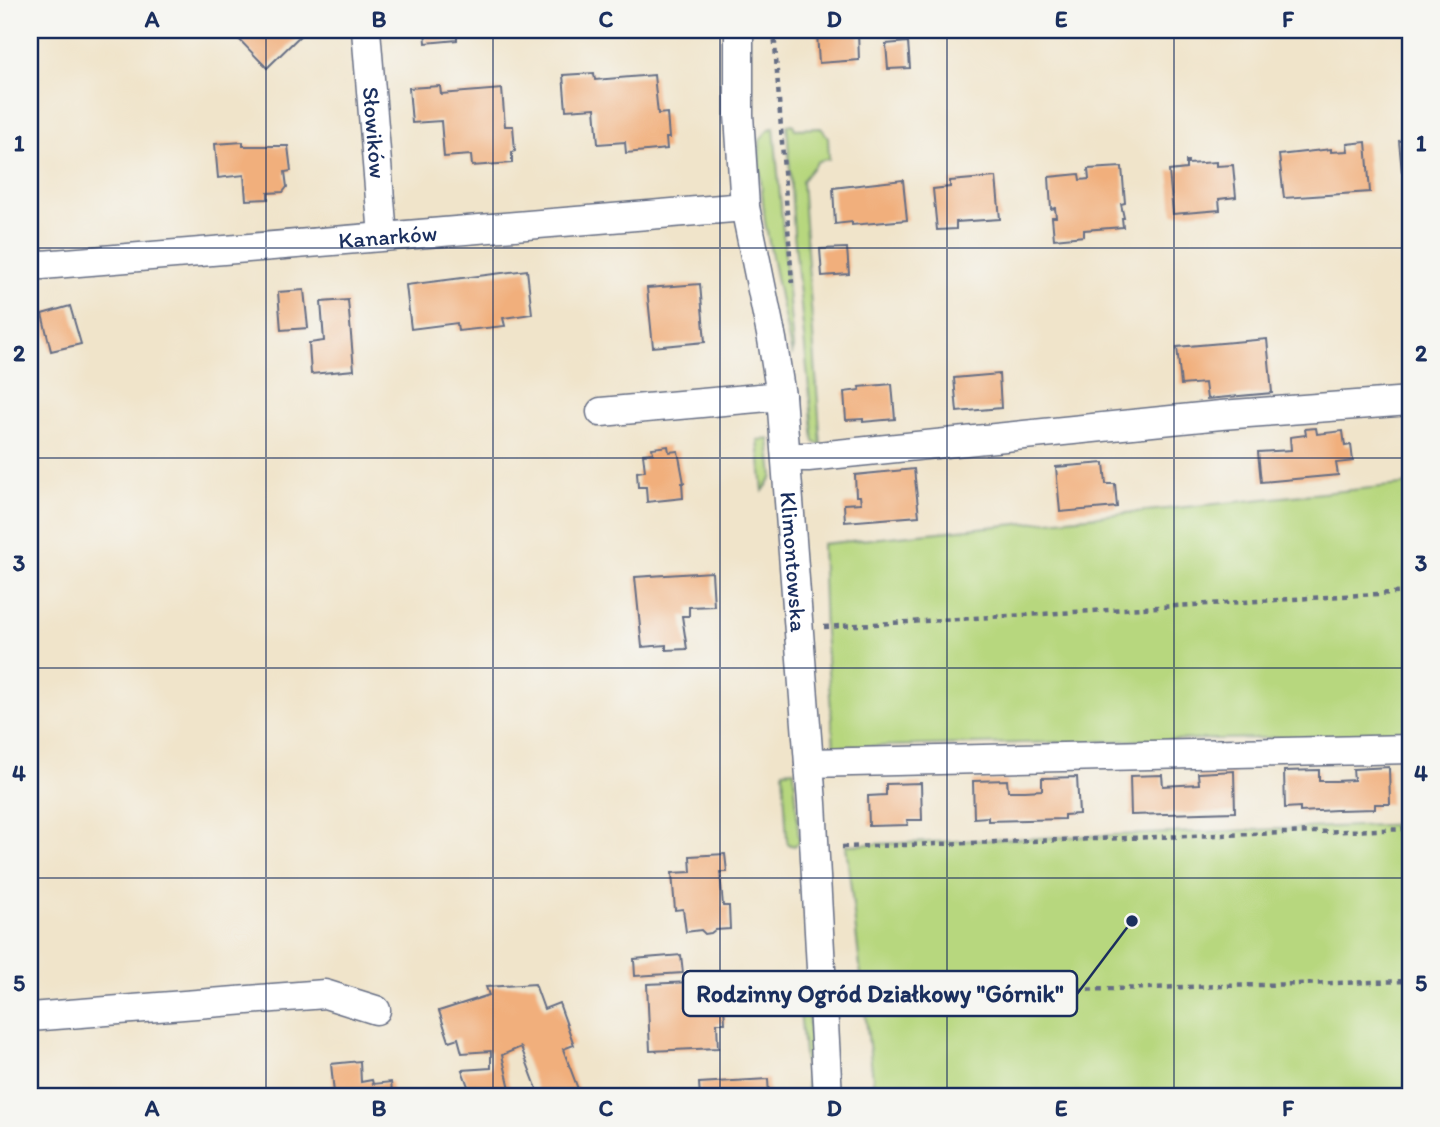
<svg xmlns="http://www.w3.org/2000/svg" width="1440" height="1127" font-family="Itim,sans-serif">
<rect width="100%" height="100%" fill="#f6f6f2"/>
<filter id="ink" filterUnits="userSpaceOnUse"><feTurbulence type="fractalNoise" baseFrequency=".0143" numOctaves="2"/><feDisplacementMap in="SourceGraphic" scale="14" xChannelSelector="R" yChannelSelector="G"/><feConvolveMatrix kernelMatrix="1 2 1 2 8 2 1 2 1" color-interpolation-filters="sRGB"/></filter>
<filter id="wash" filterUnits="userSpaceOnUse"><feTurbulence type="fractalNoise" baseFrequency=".00686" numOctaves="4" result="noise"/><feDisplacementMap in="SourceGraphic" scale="28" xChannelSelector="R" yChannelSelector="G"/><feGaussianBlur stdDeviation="1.57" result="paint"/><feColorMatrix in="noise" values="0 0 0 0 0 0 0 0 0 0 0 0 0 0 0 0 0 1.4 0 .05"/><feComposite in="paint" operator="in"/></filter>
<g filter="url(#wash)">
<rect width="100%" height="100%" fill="#f0e4ca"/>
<g fill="#b7d77e" stroke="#69836e" stroke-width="2">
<path d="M793,124L795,129L821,128L828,137L829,159L818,161L802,181L821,445L814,442L794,233L787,125Z"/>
<path d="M774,127L793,348L792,356L765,222L759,162L760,140L768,130Z"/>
<path d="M769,439L773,477L763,491L758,440Z"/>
<path d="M1410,484V735L834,747L825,633L822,544Z"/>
<path d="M794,770L799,842L794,846L788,844L787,840L783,771Z"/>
<path d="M1410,824V1097H875L846,845Z"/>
<path d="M807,976L812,1097H808L797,978Z"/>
</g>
<g id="blocks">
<g fill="#f1af7b">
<path d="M230,30H306L267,68Z"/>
<path d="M425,30H457V40L426,43Z"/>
<path d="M820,30H862V32H858L859,60L819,63L817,33L820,32Z"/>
<path d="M921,30H952V36L922,39Z"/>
<path d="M908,42L910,68L888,69L886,44Z"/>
<path d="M594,73L595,80L654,75L658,114L667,113L669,138H666L667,149L626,153L625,142L598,144L595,108L566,110L563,75Z"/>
<path d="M440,86L441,94L502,89L505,126H513L515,151L512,152V163L472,166L471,155L444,157L441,121L412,123L409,88Z"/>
<path d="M1410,140V171L1402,172L1399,141Z"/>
<path d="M243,142V146H288L291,171L285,172L287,187L283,192L268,193V199L246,200L244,175L218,178L215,144Z"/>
<path d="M1366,142L1370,192L1284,198L1279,155L1331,149V152L1348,151L1347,144Z"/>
<path d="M1186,161H1188V164L1216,162V166L1233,165L1236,197L1219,199L1220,210L1173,214L1169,171L1186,169Z"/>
<path d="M1122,167L1125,203L1121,204L1124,218H1122L1123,227L1084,230V236L1054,239L1052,217H1056L1055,208L1051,209L1049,177L1079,174L1080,180L1089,179L1088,169Z"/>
<path d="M996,177L1000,219L956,222V229L937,230L933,189L950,187V181Z"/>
<path d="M903,180L907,220L852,225V222L835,224L833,188Z"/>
<path d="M847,248L849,274L822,276L820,249Z"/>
<path d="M527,270L532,314L503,318L505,326L458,331L457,323L411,329L406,285Z"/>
<path d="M700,284L705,342L653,347L647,288Z"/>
<path d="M304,290L308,328L281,330L278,292Z"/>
<path d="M348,300L354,370L311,374L309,343L324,341L321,302Z"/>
<path d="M70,306L81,344L51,351L42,314Z"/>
<path d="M1267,339L1272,393L1207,399L1205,383L1181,385L1177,347Z"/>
<path d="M999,374L1001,408L957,412L954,378Z"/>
<path d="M892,384L895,419L863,422V419L846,420L844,392L860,390L859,387Z"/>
<path d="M1316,428L1317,434L1343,431L1345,446L1351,445L1353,461L1336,463L1338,475L1261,482L1258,452L1291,450L1290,437L1306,435L1305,429Z"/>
<path d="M668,446L669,452L678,451L684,483H682L683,498L647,502L646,487H638L637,472L645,471L643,454L653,453L652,448Z"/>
<path d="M1104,463L1106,484H1115L1117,507L1060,512L1056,467Z"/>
<path d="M914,469L919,516L845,522L844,504L861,503L860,496H856L855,475Z"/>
<path d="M712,572L714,606L689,607V616H682L687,649L666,650V645L642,647L635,577Z"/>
<path d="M1389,767L1390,804H1375V809L1337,810L1300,812V807L1285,808L1284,771L1319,770V781H1336L1354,780L1353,769Z"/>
<path d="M1234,771L1235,812L1131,815L1130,776L1162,775L1163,786L1199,784L1198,773Z"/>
<path d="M1077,777L1079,814L1064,815V819L988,821V817L974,818L973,781L1007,780L1008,791H1025L1042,790V778Z"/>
<path d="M921,783L922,820H907L908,825L869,826L868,796L886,795V784Z"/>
<path d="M725,854L727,872H720L723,906H729L730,929L715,930L711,933L705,934L701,930L686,932L683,909L675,910L672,873L691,872L690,856Z"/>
<path d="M681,955L683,973L635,976L634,959Z"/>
<path d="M714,981L715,1005H724L725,1023H717L718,1048L650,1051L647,984Z"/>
<path d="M535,984L544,1009L559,1003L574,1045L563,1049L581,1097H540L521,1047L502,1055L512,1097H472L462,1070L491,1068V1051L462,1053L458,1038L449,1041L439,1011L489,995L486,987Z"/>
<path d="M360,1061L361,1082L372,1080L373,1084L391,1082L392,1091L397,1097H341V1092L334,1093L331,1064Z"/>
<path d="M768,1079L769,1097H700L699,1083Z"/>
</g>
</g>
</g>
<g filter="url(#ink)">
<use href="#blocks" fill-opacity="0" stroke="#666e84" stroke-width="2"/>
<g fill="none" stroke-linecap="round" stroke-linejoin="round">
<defs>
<g id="minor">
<path id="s1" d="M366,30L383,236"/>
<path id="s2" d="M739,30V115L745,207L772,339L781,396L812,803L828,1097"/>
<path id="s3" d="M30,266L745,207"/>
<path d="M601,412L781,396"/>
<path d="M786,457H808L1221,415L1410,401"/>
<path d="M809,763L1410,749"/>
<path d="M30,1017L325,994L376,1010"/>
</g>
</defs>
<use href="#minor" stroke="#666e84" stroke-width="31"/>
<g stroke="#666e84" stroke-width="4.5" stroke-dasharray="5 5" stroke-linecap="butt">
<path d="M774,30L792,283"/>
<path d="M824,627L1410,592"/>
<path d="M842,847L1410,829"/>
<path d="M848,996L1410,981"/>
</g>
<use href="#minor" stroke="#fff" stroke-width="28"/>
</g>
</g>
<path fill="none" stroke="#1b2f5e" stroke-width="2" stroke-opacity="0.55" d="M266,30V1097M493,30V1097M720,30V1097M947,30V1097M1174,30V1097M30,248H1410M30,458H1410M30,668H1410M30,878H1410"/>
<g text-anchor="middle" stroke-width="5" stroke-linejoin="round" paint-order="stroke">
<g font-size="23" fill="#1b2f5e" stroke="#f6f6f2">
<text dy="8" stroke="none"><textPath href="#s1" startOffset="103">Słowików</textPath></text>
<text dy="8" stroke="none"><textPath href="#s3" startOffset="359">Kanarków</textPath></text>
<text dy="8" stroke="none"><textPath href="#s2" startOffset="536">Klimontowska</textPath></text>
</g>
</g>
<path fill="none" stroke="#1b2f5e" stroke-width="2.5" d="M1132 921L1077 994"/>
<circle fill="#1b2f5e" stroke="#f6f6f2" stroke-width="2.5" cx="1132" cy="921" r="7"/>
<rect fill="#f6f6f2" stroke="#1b2f5e" stroke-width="2.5" x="683" y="971" width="394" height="45" rx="7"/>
<g font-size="24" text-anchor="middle" font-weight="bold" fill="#1b2f5e">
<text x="880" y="1002">Rodzinny Ogród Działkowy "Górnik"</text>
</g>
<rect width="1440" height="1127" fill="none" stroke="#f6f6f2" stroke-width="77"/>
<rect x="38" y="38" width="1364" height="1050" fill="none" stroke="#1b2f5e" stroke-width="2.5"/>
<g font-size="23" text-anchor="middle" font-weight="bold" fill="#1b2f5e">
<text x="152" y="27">A</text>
<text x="379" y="27">B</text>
<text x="606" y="27">C</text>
<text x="834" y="27">D</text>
<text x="1061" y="27">E</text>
<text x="1288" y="27">F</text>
<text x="19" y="151">1</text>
<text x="1421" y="151">1</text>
<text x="19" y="361">2</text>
<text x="1421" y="361">2</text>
<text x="19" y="571">3</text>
<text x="1421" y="571">3</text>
<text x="19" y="781">4</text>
<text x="1421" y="781">4</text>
<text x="19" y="991">5</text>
<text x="1421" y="991">5</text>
<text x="152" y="1116">A</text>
<text x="379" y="1116">B</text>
<text x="606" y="1116">C</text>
<text x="834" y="1116">D</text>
<text x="1061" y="1116">E</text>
<text x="1288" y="1116">F</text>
</g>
</svg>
